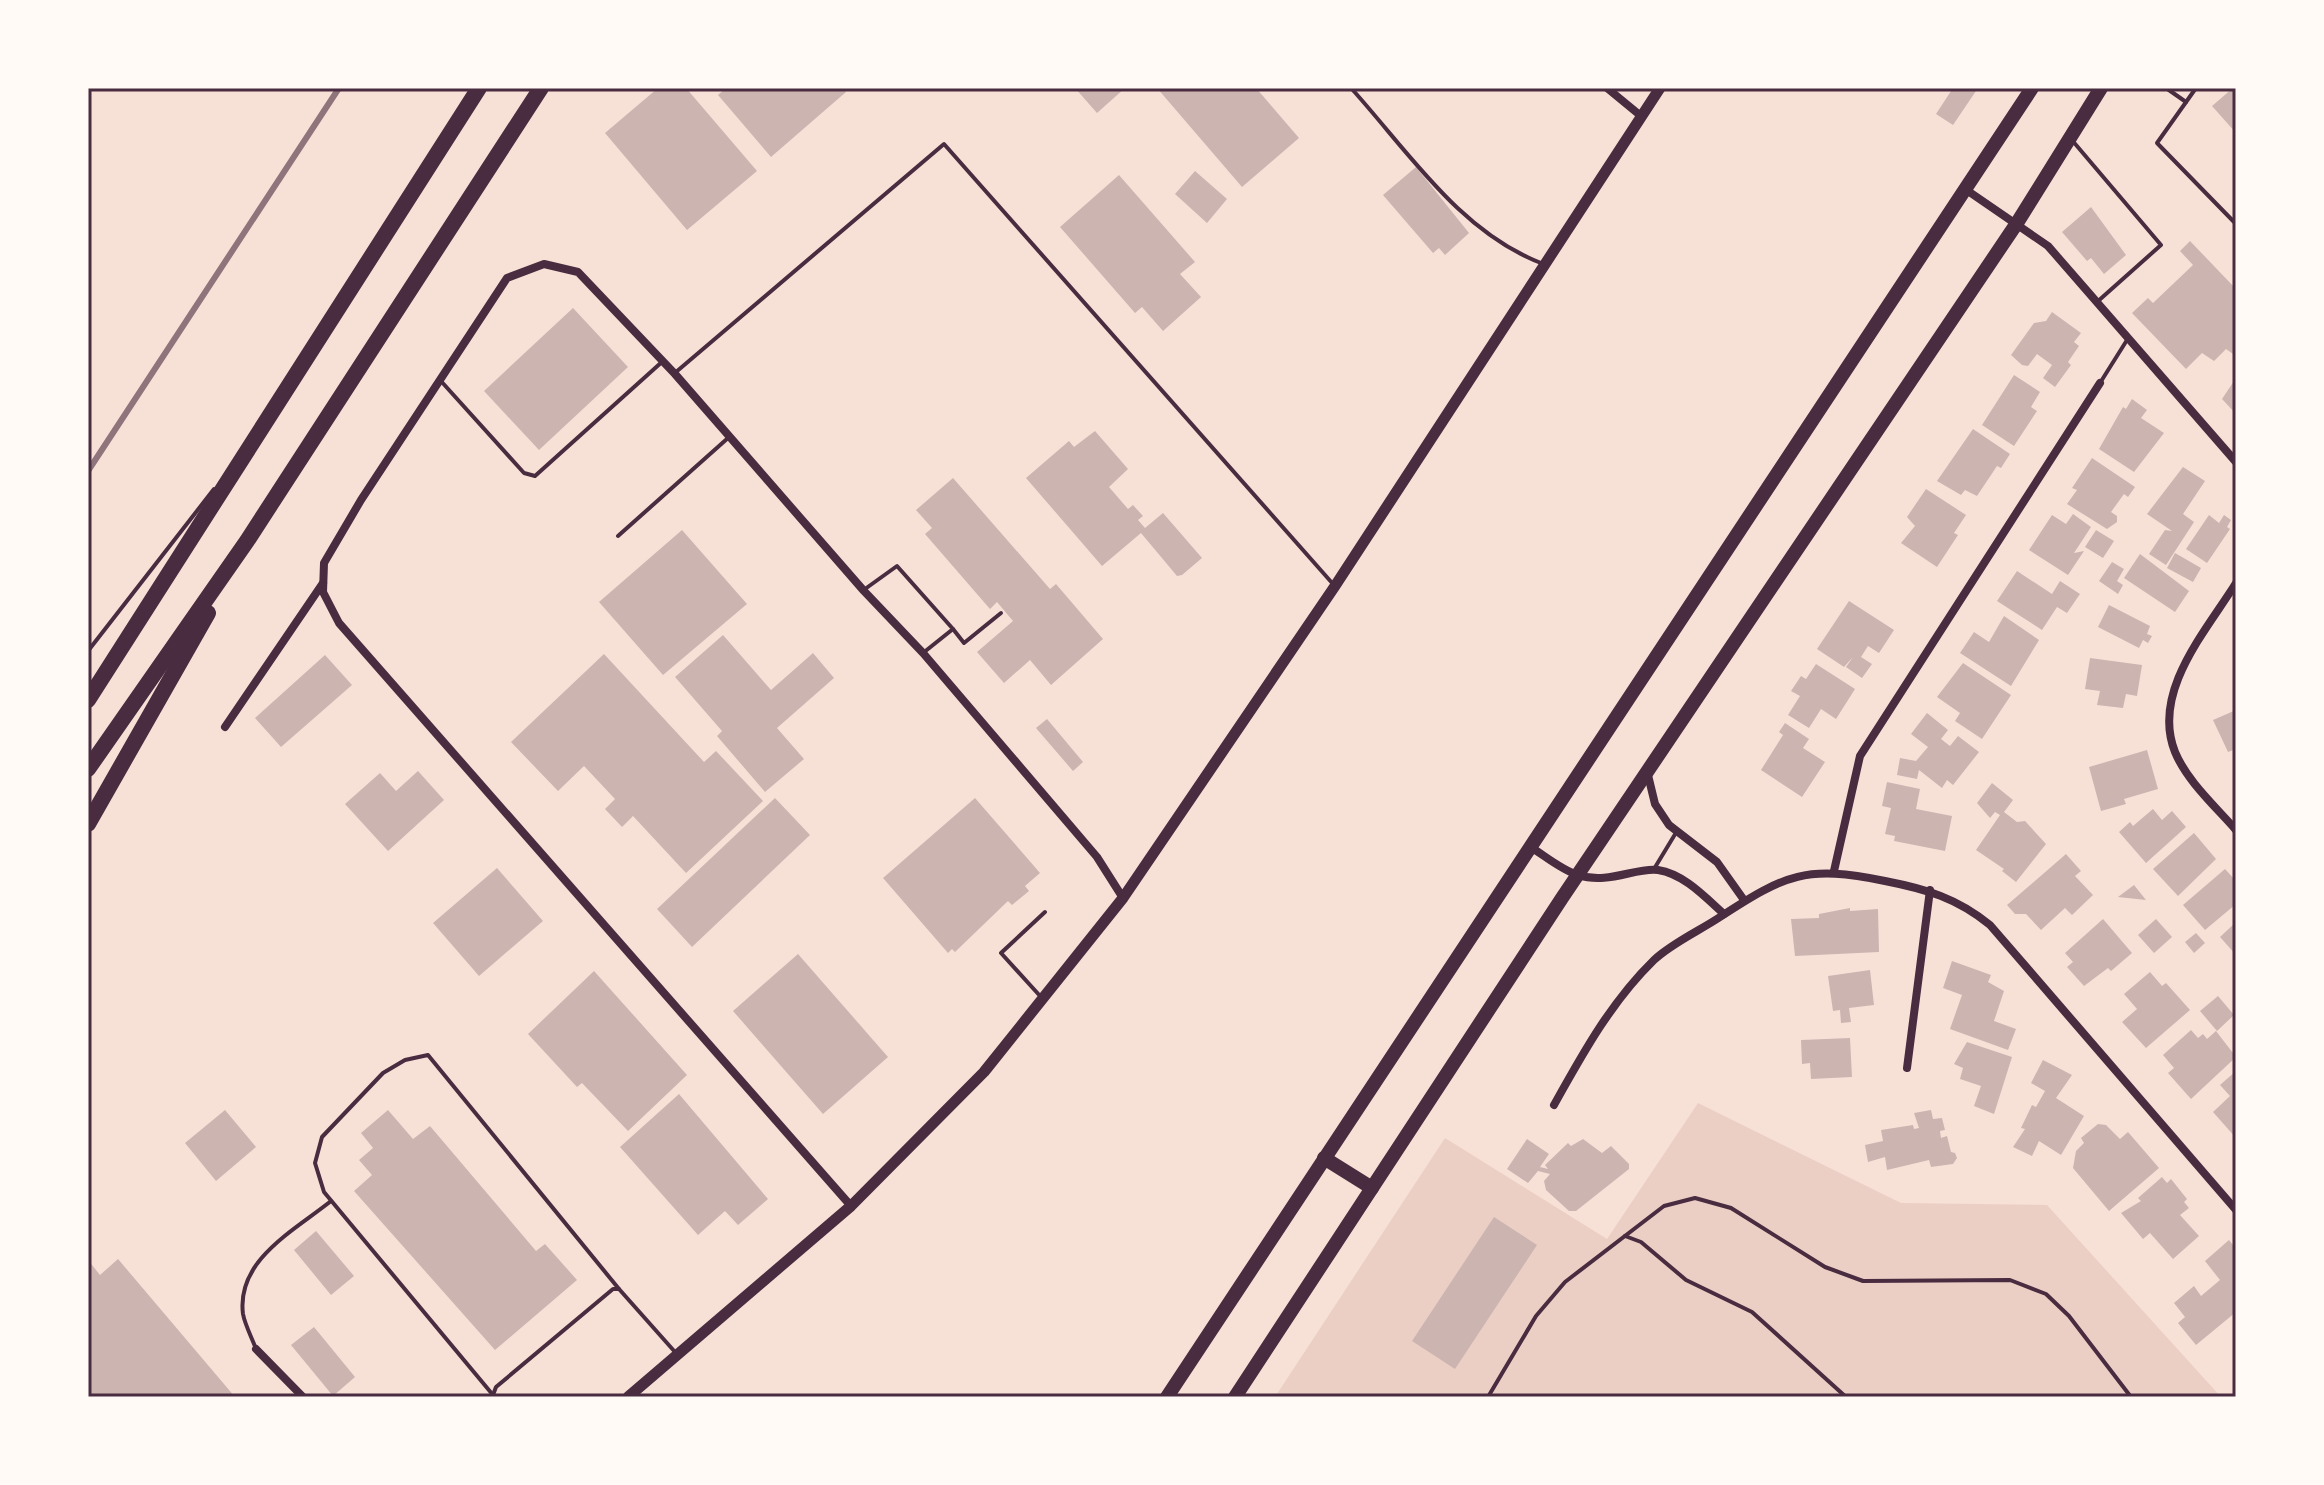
<svg xmlns="http://www.w3.org/2000/svg" width="2324" height="1485" font-family="'Nunito Sans',sans-serif">
<rect width="100%" height="100%" fill="#f7e1d7"/>
<path fill="#ebcfc5" d="M1698,1103L1901,1203L2047,1205L2221,1397H1275L1445,1138L1607,1239Z"/>
<g fill="#ccb4b1">
<path d="M658,88H686L757,171L687,230L605,133Z"/>
<path d="M726,88H843L846,92L771,157L718,95Z"/>
<path d="M1075,88H1125L1097,113Z"/>
<path d="M1157,88H1256L1299,138L1242,187Z"/>
<path d="M1953,88H1978L1953,125L1936,114Z"/>
<path d="M2233,88H2236V133L2212,106Z"/>
<path d="M1416,167L1469,233L1445,255L1439,248L1433,253L1383,195Z"/>
<path d="M1195,171L1227,199L1207,223L1175,194Z"/>
<path d="M1119,175L1195,262L1180,274L1201,297L1163,331L1142,307L1135,313L1060,227Z"/>
<path d="M2091,207L2126,255L2104,274L2091,258L2087,261L2062,232Z"/>
<path d="M2190,241L2236,289V356L2226,349L2214,361L2202,353L2186,369L2132,313L2148,298L2153,303L2193,265L2180,251Z"/>
<path d="M573,308L628,367L539,450L484,391Z"/>
<path d="M2052,312L2081,333L2074,342L2079,346L2068,362L2071,365L2055,387L2043,378L2052,365L2037,354L2028,366L2022,365L2011,355L2034,323L2046,321Z"/>
<path d="M2014,375L2040,392L2031,407L2037,411L2014,446L1982,425Z"/>
<path d="M2236,378V414L2222,399Z"/>
<path d="M2132,399L2147,410L2141,418L2164,433L2134,472L2099,449L2123,407L2126,409Z"/>
<path d="M1973,429L2010,454L2001,468L1997,466L1977,496L1965,490L1961,495L1937,481Z"/>
<path d="M1095,431L1128,469L1109,487L1128,509L1133,505L1143,516L1138,520L1145,528L1163,513L1202,558L1182,575L1177,576L1141,533L1102,566L1026,478L1069,441L1074,447Z"/>
<path d="M2092,458L2135,487L2128,497L2124,494L2111,512L2117,516V522L2107,529L2067,504L2077,490L2072,488Z"/>
<path d="M2183,467L2205,481L2183,514L2194,522L2166,565L2149,554L2165,530L2172,531L2147,514Z"/>
<path d="M953,478L1050,589L1056,584L1103,639L1051,685L1030,660L1004,683L977,652L1013,621L997,602L990,609L925,534L932,528L916,510Z"/>
<path d="M1926,489L1966,515L1954,533L1958,535L1937,567L1901,543L1915,526L1907,517Z"/>
<path d="M2073,514L2091,527L2074,553L2084,551L2068,575L2029,550L2052,515L2066,524Z"/>
<path d="M2209,515L2219,523L2224,515L2231,520L2227,527L2230,529L2207,563L2186,549Z"/>
<path d="M682,530L747,604L663,675L599,602Z"/>
<path d="M2096,530L2114,541L2103,558L2085,547Z"/>
<path d="M2175,553L2201,568L2193,582L2167,568Z"/>
<path d="M2140,554L2189,591L2175,612L2124,578Z"/>
<path d="M2112,562L2124,569L2117,581L2123,585L2118,594L2099,581Z"/>
<path d="M2017,571L2052,594L2060,581L2080,594L2067,613L2057,607L2042,630L1997,601Z"/>
<path d="M1849,601L1894,630L1879,653L1868,646L1861,657L1872,664L1862,678L1846,667L1853,657L1844,667L1817,649Z"/>
<path d="M2109,605L2150,626L2147,634L2152,636L2148,643L2143,640L2139,648L2098,627Z"/>
<path d="M2004,616L2039,640L2011,686L1960,653L1974,632L1989,642Z"/>
<path d="M723,635L771,690L813,653L834,678L777,728L804,759L765,792L717,736L722,731L675,677Z"/>
<path d="M604,654L704,762L716,751L763,801L686,873L633,816L622,827L605,809L615,799L584,766L558,791L511,742Z"/>
<path d="M325,655L352,685L281,747L255,718Z"/>
<path d="M2090,658L2142,665L2137,696L2126,694L2123,708L2097,705L2100,691L2085,689Z"/>
<path d="M1963,663L2011,695L1982,739L1955,721L1960,713L1937,697Z"/>
<path d="M1816,664L1855,689L1836,719L1821,709L1809,728L1788,715L1800,696L1791,691L1801,676L1806,679Z"/>
<path d="M2236,710V749L2228,752L2213,720Z"/>
<path d="M1927,713L1948,730L1941,739L1950,746L1958,736L1979,752L1953,785L1947,780L1942,788L1919,770L1917,779L1897,775L1900,758L1916,761L1928,747L1911,734Z"/>
<path d="M1047,719L1083,762L1073,771L1036,728Z"/>
<path d="M1785,723L1809,739L1803,748L1825,762L1802,797L1761,770L1783,735L1779,732Z"/>
<path d="M2147,750L2158,789L2124,799L2126,804L2101,811L2089,767Z"/>
<path d="M418,771L444,800L388,851L345,804L380,773L396,791Z"/>
<path d="M1887,782L1920,789L1916,809L1952,816L1945,851L1894,841L1895,836L1885,834L1891,808L1882,806Z"/>
<path d="M1992,783L2013,800L2004,812L2017,822L2025,821L2046,844L2016,882L2002,871L2004,869L1976,850L2000,815L1995,812L1990,818L1977,803Z"/>
<path d="M775,798L810,835L692,947L657,909Z"/>
<path d="M975,798L1040,873L1025,886L1029,891L1012,905L1008,901L955,952L952,949L948,953L883,878Z"/>
<path d="M2153,809L2162,820L2172,811L2186,827L2146,863L2119,832L2130,822L2133,826Z"/>
<path d="M2194,833L2216,859L2178,896L2153,869Z"/>
<path d="M2066,854L2081,871L2075,876L2093,895L2072,915L2065,908L2041,930L2026,914H2015L2007,905Z"/>
<path d="M497,868L543,921L479,976L433,923Z"/>
<path d="M2225,869L2236,881V904L2205,930L2183,905Z"/>
<path d="M2134,885L2146,900L2118,897Z"/>
<path d="M1850,908V911L1878,909L1879,952L1795,956L1791,919L1819,918V914Z"/>
<path d="M2103,919L2132,953L2111,971L2108,968L2084,986L2067,967L2073,962L2065,953Z"/>
<path d="M2156,919L2172,937L2154,953L2138,935Z"/>
<path d="M2236,922V955L2220,937Z"/>
<path d="M2196,933L2205,943L2194,953L2185,942Z"/>
<path d="M798,954L888,1057L823,1114L733,1011Z"/>
<path d="M1952,961L1991,975L1988,982L2004,991L1994,1021L2016,1029L2008,1050L1950,1029L1962,995L1943,988Z"/>
<path d="M1870,970L1874,1005L1849,1008L1851,1022L1841,1023L1840,1010L1833,1011L1828,976Z"/>
<path d="M594,971L687,1075L628,1131L582,1083L577,1087L528,1034Z"/>
<path d="M2150,972L2162,986L2166,983L2190,1010L2146,1048L2122,1022L2137,1009L2124,994Z"/>
<path d="M2218,996L2234,1015L2217,1031L2200,1011Z"/>
<path d="M2191,1030L2198,1038L2203,1034L2207,1039L2216,1031L2236,1057L2191,1099L2168,1073L2174,1068L2163,1055Z"/>
<path d="M1850,1038L1852,1077L1811,1079L1810,1063L1802,1064L1801,1040Z"/>
<path d="M1967,1042L2012,1057L1994,1114L1974,1106L1981,1086L1960,1079L1963,1068L1954,1064Z"/>
<path d="M2043,1060L2072,1075L2056,1098L2084,1116L2061,1155L2039,1141L2032,1156L2013,1147L2025,1129L2021,1128L2032,1105L2036,1107L2045,1091L2031,1083Z"/>
<path d="M2236,1071V1138L2213,1112L2230,1096L2220,1085Z"/>
<path d="M679,1094L768,1199L738,1225L725,1211L698,1235L620,1147Z"/>
<path d="M225,1110L256,1147L216,1181L185,1143Z"/>
<path d="M388,1110L413,1139L430,1126L536,1251L545,1244L577,1280L495,1350L354,1191L372,1175L359,1160L373,1148L361,1133Z"/>
<path d="M1931,1110L1933,1119L1942,1118L1945,1130L1940,1131L1941,1138L1947,1136L1951,1152L1955,1153L1957,1158L1953,1164L1931,1167L1929,1160L1887,1170L1885,1157L1868,1162L1865,1145L1883,1141L1881,1130L1913,1125L1914,1129L1919,1128L1914,1113Z"/>
<path d="M2098,1124L2106,1125L2120,1139L2128,1132L2159,1168L2109,1211L2073,1168L2076,1151L2084,1143L2081,1138Z"/>
<path d="M1527,1139L1549,1154L1540,1167L1548,1169L1545,1165L1568,1143L1571,1146L1583,1139L1602,1153L1611,1146L1629,1164V1169L1576,1211H1569L1546,1190L1544,1181L1550,1174L1538,1171L1528,1183L1507,1169Z"/>
<path d="M2162,1177L2167,1183L2171,1179L2187,1199L2184,1202L2189,1208L2180,1215L2199,1236L2173,1259L2150,1233L2143,1239L2121,1213L2141,1201L2138,1198Z"/>
<path d="M1494,1217L1537,1245L1455,1369L1412,1341Z"/>
<path d="M316,1231L354,1276L331,1295L294,1250Z"/>
<path d="M2229,1240L2236,1249V1312L2196,1345L2178,1323L2185,1317L2174,1303L2194,1286L2201,1296L2220,1280L2205,1261Z"/>
<path d="M118,1259L235,1397H88V1260L100,1275Z"/>
<path d="M314,1327L355,1377L333,1396L291,1345Z"/>
</g>
<g fill="none" stroke-linecap="round" stroke-linejoin="round">
<g stroke="#4a2c40" stroke-width="4">
<path d="M1625,1236L1641,1242L1686,1280L1752,1312L1846,1397"/>
<path d="M1488,1397L1536,1316L1565,1282L1664,1206L1695,1198L1731,1208L1825,1267L1863,1281L2010,1280L2046,1294L2069,1316L2131,1397"/>
</g>
<g stroke="#4a2c40" stroke-width="4">
<path d="M1351,88C1408,151 1460,232 1541,263"/>
<path d="M2166,88L2186,102"/>
<path d="M2196,88L2157,143L2236,224"/>
<path d="M2071,139L2161,245L2097,302"/>
<path d="M676,372L944,144L1333,584"/>
<path d="M440,380L524,473L535,476L663,361"/>
<path d="M2100,383L2127,340"/>
<path d="M618,536L728,438"/>
<path d="M865,589L897,566L953,629L923,653"/>
<path d="M953,629L964,643L1001,613"/>
<path d="M88,651L214,489"/>
<path d="M1654,869L1677,831"/>
<path d="M1041,997L1001,953L1045,912"/>
<path d="M256,1349C252,1338 245,1325 243,1314C236,1260 295,1230 331,1201"/>
<path d="M493,1395L324,1192L315,1163L322,1137L383,1073L405,1060L428,1055L619,1289"/>
<path d="M493,1395L496,1387L613,1289H619L675,1352"/>
</g>
<g stroke="#4a2c40" stroke-width="8">
<path d="M1607,88L1641,116"/>
<path d="M1965,189L2048,246L2236,462"/>
<path d="M2236,583C2206,631 2151,692 2175,752C2187,781 2215,806 2236,830"/>
<path d="M225,727L323,583"/>
<path d="M1647,771L1655,804L1669,825L1717,862L1744,900"/>
<path d="M1529,846C1544,855 1561,870 1578,875C1608,885 1636,867 1658,870C1684,874 1705,897 1724,914"/>
<path d="M1834,871L1860,756L2100,383"/>
<path d="M1907,1068L1930,890"/>
<path d="M1554,1105C1583,1053 1611,1002 1654,960C1672,943 1699,931 1720,917C1786,874 1806,865 1885,881C1926,889 1957,898 1990,925L2236,1210"/>
<path d="M851,1206L339,623L323,592L324,563L361,500L507,278L544,264L578,272L675,374L864,591L923,653L1097,857L1123,898"/>
<path d="M256,1349L303,1397"/>
</g>
<path stroke="#4a2c40" stroke-width="11" d="M628,1397L851,1206L984,1072L1123,898L1335,586L1660,88"/>
<g stroke="#4a2c40" stroke-width="14">
<path d="M1324,1158L1372,1188"/>
<path d="M1167,1397L2032,88"/>
<path d="M1235,1397L1562,898L2017,223L2101,88"/>
</g>
<g stroke="#4a2c40" stroke-width="16">
<path d="M88,700L479,88"/>
<path d="M88,769L247,541L541,88"/>
<path d="M88,824L208,613"/>
</g>
<path stroke="#8f747c" stroke-width="6" d="M88,471L339,88"/>
</g>
<rect width="2324" height="1485" fill="none" stroke="#fffaf5" stroke-width="180"/>
<rect x="90" y="90" width="2144" height="1305" fill="none" stroke="#4a2c40" stroke-width="3"/>
</svg>
